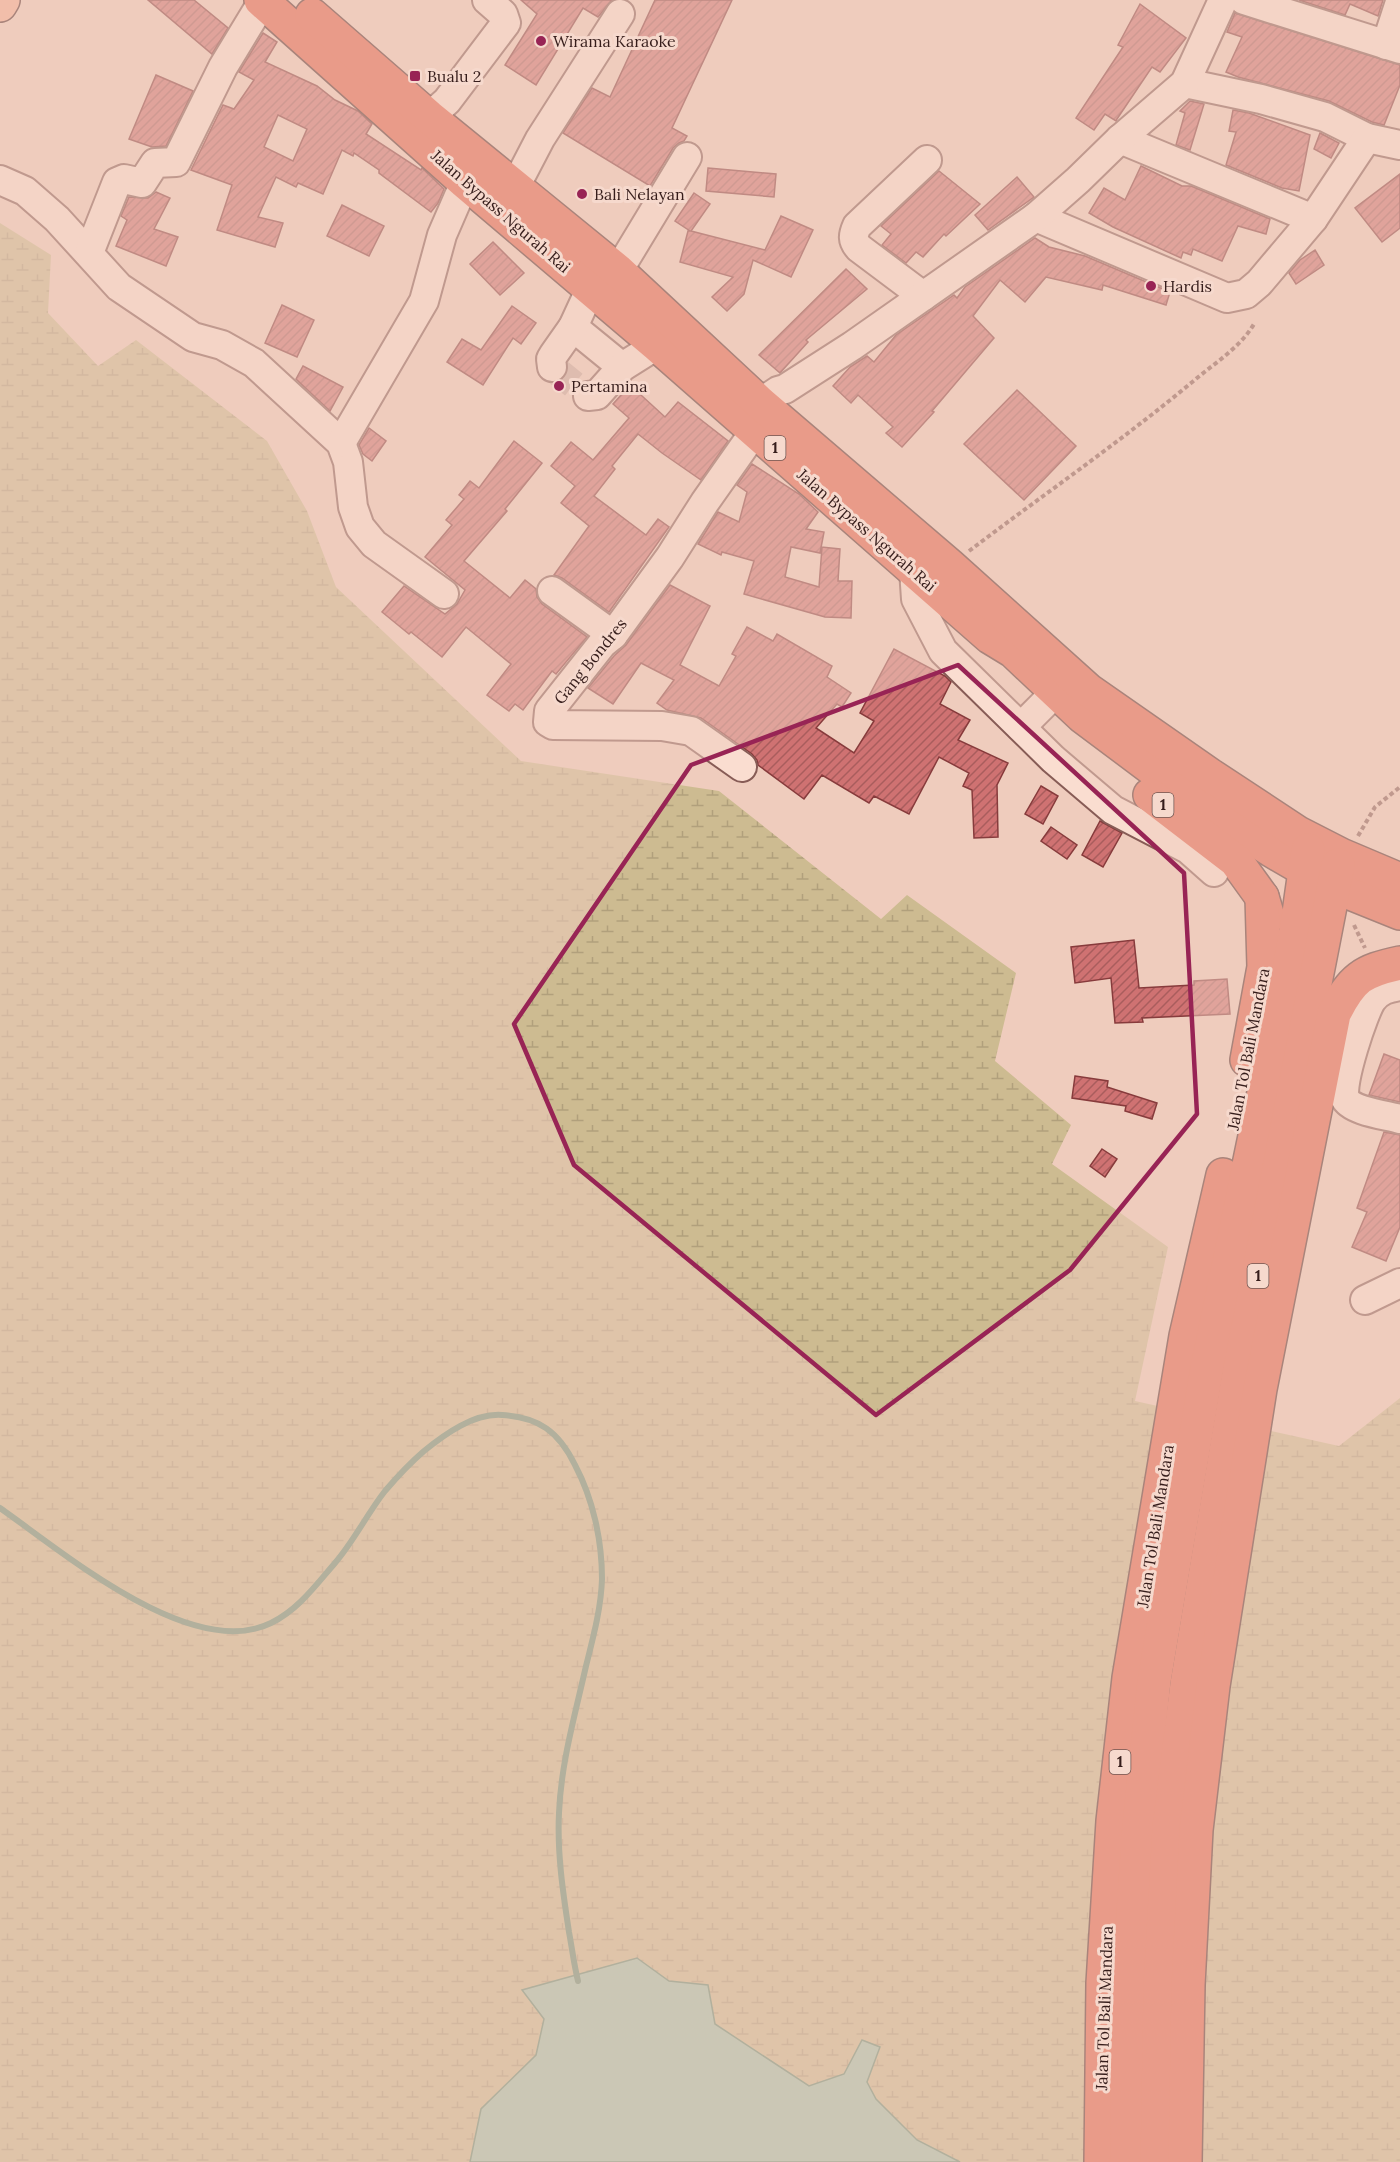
<svg xmlns="http://www.w3.org/2000/svg" width="1400" height="2162" font-family="Lora,serif">
<defs>
<pattern id="wetland-marsh" width="20" height="14" patternUnits="userSpaceOnUse" patternTransform="scale(1.5)"><rect width="20" height="14" fill="#cdbb91"/><path d="M1 5h8M5 5V1M11 12h8M15 12V8" fill="none" stroke="#b1a07c"/></pattern>
<pattern id="building-hatch" width="6" height="6" patternUnits="userSpaceOnUse" patternTransform="scale(1.5)"><rect width="6" height="6" fill="#cf7272"/><path d="M-1 1l2-2M0 6l6-6M5 7l2-2" fill="none" stroke="#a95d5d"/></pattern>
</defs>
<rect width="100%" height="100%" fill="#efccbd"/>
<path fill="url(#wetland-marsh)" d="M0,223L51,255L48,313L98,366L136,340L267,441L307,511L336,587L521,761L719,791L881,919L907,895L1016,973L995,1061L1071,1125L1052,1164L1168,1247L1135,1401L1339,1446L1400,1398V2162H960L917,2140L876,2099L867,2082L880,2048L862,2040L844,2074L809,2086L715,2024L708,1985L669,1981L637,1958L522,1990L544,2019L536,2055L481,2109L470,2162H0Z"/>
<path fill="#a1c0aa" stroke="#688e75" stroke-width="1.5" d="M637,1958L669,1981L708,1985L715,2024L809,2086L844,2074L862,2040L880,2047L867,2082L876,2099L917,2140L960,2162H470L481,2109L536,2055L544,2019L522,1990Z"/>
<g fill="none" stroke-linecap="round" stroke-linejoin="round">
<path stroke="#688e75" stroke-width="6" d="M0,1508C63,1552 192,1662 271,1623C298,1610 316,1585 335,1563C354,1541 367,1514 385,1491C397,1477 410,1463 424,1451C445,1434 474,1413 502,1415C539,1417 559,1432 575,1465C593,1499 602,1540 602,1579C601,1609 593,1638 586,1666C575,1715 561,1763 559,1813C557,1853 563,1893 569,1932C572,1948 574,1965 578,1981"/>
</g>
<g fill="url(#building-hatch)" stroke="#873b3c" stroke-width="1.5" fill-rule="evenodd">
<path d="M148,0H194L228,28L212,54Z"/>
<path d="M521,0H612L598,17L583,8L536,85L505,65L537,14Z"/>
<path d="M655,0H732L672,128L687,136L684,141L679,143L673,148L650,186L563,133L592,88L610,97Z"/>
<path d="M1299,0H1383L1378,16L1350,4L1345,15Z"/>
<path d="M1140,4L1186,38L1160,72L1152,67L1117,119L1116,121L1105,114L1094,130L1076,118L1123,47L1118,45Z"/>
<path d="M1235,13L1400,65V85L1384,125L1372,122L1329,101L1238,77L1226,72L1242,37L1227,32Z"/>
<path d="M263,33L277,42L265,62L317,86L335,100L358,111L372,124L366,134L421,170L422,168L444,189L438,203L431,212L379,173V170L354,153L353,156L342,150L323,194L298,183L296,187L276,177L258,217L283,223L275,247L217,230L232,185L191,170L223,105L234,109L254,80L239,72ZM278,115L307,129L293,161L264,147Z"/>
<path d="M156,75L193,91L166,146L152,147L129,139Z"/>
<path d="M1190,101L1204,104L1190,150L1176,145L1185,113L1180,111Z"/>
<path d="M1233,110L1249,113L1310,135L1299,191L1282,188L1226,165L1236,132L1229,131Z"/>
<path d="M1320,133L1339,143L1331,158L1314,149Z"/>
<path d="M1141,166L1182,186H1191L1270,219L1266,234L1238,226L1222,261L1193,249L1191,255L1183,252L1181,258L1113,227L1089,213L1104,188L1125,200Z"/>
<path d="M708,168L776,174L774,197L706,191Z"/>
<path d="M939,171L980,204L946,236L944,234L923,257L916,252L906,263L882,245L891,234L881,226Z"/>
<path d="M1400,174V228L1382,242L1355,208Z"/>
<path d="M1017,177L1034,197L988,230L975,215Z"/>
<path d="M156,192L170,198L154,229L178,237L166,266L116,246L127,220L121,216L129,197L148,198Z"/>
<path d="M694,193L710,204L691,231L765,250L781,216L813,230L791,277L753,260L744,294L727,311L712,297L733,277L680,262L688,231H690L675,221Z"/>
<path d="M342,205L384,226L369,256L327,236Z"/>
<path d="M1035,238L1049,247L1085,256L1170,292L1166,305L1103,285L1102,290L1046,277L1025,302L1000,280L973,316L994,338L932,411L934,412L902,447L886,433L893,427L858,395L851,403L833,386L850,367L867,356L874,362L896,335L954,295L957,298L965,287Z"/>
<path d="M493,242L524,273L500,295L470,264Z"/>
<path d="M1315,250L1324,265L1296,284L1289,273L1300,260Z"/>
<path d="M846,269L867,289L806,340L808,342L780,373L759,355Z"/>
<path d="M282,305L314,320L297,357L265,343Z"/>
<path d="M512,306L536,323L521,344L513,338L483,385L447,362L462,339L481,350Z"/>
<path d="M303,366L343,387L330,411L296,379Z"/>
<path d="M630,385L665,417L678,402L728,441L701,480L662,453L638,434L612,466L615,469L594,496L646,535L658,519L669,527L609,612L562,578L554,575L589,526L561,503L575,486L551,466L571,442L593,460L629,418L613,404Z"/>
<path d="M1017,390L1076,446L1024,500L964,444Z"/>
<path d="M369,428L386,441L372,461L363,454L359,445Z"/>
<path d="M514,441L542,463L505,509L507,511L464,561L510,598L525,580L536,589L537,597L542,604L587,637L556,674L552,671L523,710L515,704L509,711L487,695L511,664L466,627L442,657L411,632L409,634L382,612L404,586L445,614L457,604L465,590L425,557L452,525L446,520L464,499L459,495L470,481L479,488Z"/>
<path d="M752,464L799,494L818,512L806,529L824,532L820,553L791,547L785,577L819,587L822,547L840,549L838,581H852L851,618L825,617L744,594L754,561L722,552L721,555L698,544L718,512L739,522L747,492L737,485Z"/>
<path d="M670,585L710,606L680,665L719,686L736,656L732,654L747,627L773,641L777,634L832,666L827,677L851,693L842,707L837,704L816,728L854,753L874,721L860,713L894,649L945,676L951,682L940,704L970,720L958,740L1008,763L997,785L998,837L974,838L972,790L963,786L969,773L939,757L909,814L874,796L869,803L822,775L804,799L758,765L757,760L752,754L701,718L667,710L657,703L674,680L641,663L613,704L588,688L614,656L626,645Z"/>
<path d="M1041,786L1058,796L1043,824L1025,814Z"/>
<path d="M1100,821L1122,833L1103,867L1082,855Z"/>
<path d="M1051,827L1077,845L1067,859L1041,841Z"/>
<path d="M1134,940L1139,988L1194,985V981L1227,979L1230,1014L1142,1018L1143,1022L1115,1023L1111,978L1075,983L1071,947Z"/>
<path d="M1384,1054L1400,1060V1102L1369,1095Z"/>
<path d="M1075,1076L1108,1081L1107,1087L1157,1103L1152,1119L1125,1111L1126,1106L1072,1098Z"/>
<path d="M1384,1132L1400,1135V1227L1386,1261L1352,1247L1367,1212L1357,1208Z"/>
<path d="M1102,1149L1117,1159L1105,1177L1090,1166Z"/>
</g>
<g fill="none" stroke-linecap="round" stroke-linejoin="round">
<path stroke="#caa99d" stroke-width="28" stroke-dasharray="28 14" stroke-linecap="butt" d="M552,367L588,396"/>
<defs>
<g id="minor">
<path d="M1244,0L1400,49"/>
<path d="M1386,45L1400,2"/>
<path d="M1185,83L1261,99L1325,117L1367,138L1400,145"/>
<path d="M429,117L447,101L506,23L503,14L487,0"/>
<path d="M1120,139L1313,219"/>
<path d="M0,180L25,191L57,219L119,287L193,337L222,345L254,363L341,443L348,462L353,507L360,527L374,544L444,594"/>
<path d="M515,187L540,139L620,14"/>
<path d="M1036,217L1227,298L1246,294L1259,283L1313,219L1367,138"/>
<path d="M89,253L117,182L124,179L142,183L155,163L176,162L223,67L263,1"/>
<path d="M618,271L687,157"/>
<path d="M923,296L859,248C852,240 853,235 857,226L927,160"/>
<path d="M573,327L622,367"/>
<path d="M552,367L551,359L554,354L573,327L591,288"/>
<path d="M588,396L597,395L622,367L657,345"/>
<path d="M760,403L778,391L785,389L852,346L1036,217L1078,180L1120,139L1185,83L1223,0"/>
<path d="M341,443L424,301L442,235L465,182"/>
<path d="M914,570L916,599L943,651L1053,759L1113,810L1188,849L1214,872"/>
<path d="M552,591L613,635"/>
<path d="M1021,727L1044,704L1054,690"/>
<path d="M742,767L691,731L662,726L553,725L548,722L549,711L602,644L613,635L670,557L705,502L755,431"/>
<path d="M1400,986C1388,988 1380,990 1372,1000C1364,1011 1339,1086 1345,1098C1351,1111 1386,1115 1400,1119"/>
<path d="M1365,1300L1400,1283"/>
</g>
<path id="major" d="M0,5L3,0"/>
<g id="highway">
<path d="M261,0L465,182L657,345L990,637L1013,651L1082,716L1198,803L1271,850L1333,886L1400,913"/>
<path d="M312,15L429,117L618,271L760,403L949,565L1088,690L1210,775L1298,833L1341,855L1400,880"/>
<path d="M1150,795L1236,861L1262,897L1268,917"/>
<path d="M1247,1060L1264,967L1262,897"/>
<path d="M1101,2162L1103,1983L1113,1821L1129,1678L1186,1336L1223,1175"/>
<path d="M1127,2162L1128,1984L1139,1824L1154,1681L1207,1368L1283,1001L1299,913L1308,850"/>
<path d="M1157,2162L1160,1985L1169,1827L1187,1684L1239,1373L1338,865"/>
<path d="M1185,2162L1188,1985L1196,1830L1213,1686L1260,1389L1334,1014C1352,978 1362,971 1400,963"/>
</g>
</defs>
<use href="#minor" stroke="#875c56" stroke-width="32"/>
<use href="#major" stroke="#552d2b" stroke-width="36"/>
<use href="#highway" stroke="#552d2b" stroke-width="36"/>
<g stroke="#875c56" stroke-width="4" stroke-dasharray="4.5 3" stroke-linecap="butt">
<path d="M969,551C1043,495 1120,442 1191,383C1213,364 1239,349 1254,324"/>
<path d="M1358,836L1375,807L1400,787"/>
<path d="M1354,925L1365,948"/>
</g>
<use href="#minor" stroke="#faddd0" stroke-width="28"/>
<use href="#major" stroke="#f5ae93" stroke-width="33"/>
<use href="#highway" stroke="#e36049" stroke-width="33"/>
</g>
<path d="M0 0H1400V2162H0ZM958,665L1184,873L1197,1114L1070,1270L876,1415L574,1165L514,1024L691,765Z" fill="#efccbd" fill-opacity=".55" fill-rule="evenodd"/>
<path fill="none" stroke="#982455" stroke-width="4.5" stroke-linejoin="round" d="M958,665L1184,873L1197,1114L1070,1270L876,1415L574,1165L514,1024L691,765Z"/>
<g fill="#982455" stroke="#f6d9cd" stroke-width="2">
<circle cx="541" cy="41" r="6"/>
<rect x="409" y="70" width="12" height="12" rx="3"/>
<circle cx="582" cy="194" r="6"/>
<circle cx="1151" cy="286" r="6"/>
<circle cx="559" cy="386" r="6"/>
</g>
<g text-anchor="middle" stroke-width="6" stroke-linejoin="round" paint-order="stroke">
<g fill="#f6d9cd" stroke="#705550" stroke-width="1.5">
<rect x="764.5" y="436" width="21" height="24" rx="4.5"/>
<rect x="1152.5" y="793" width="21" height="24" rx="4.5"/>
<rect x="1247.5" y="1264" width="21" height="24" rx="4.5"/>
<rect x="1109.5" y="1750" width="21" height="24" rx="4.5"/>
</g>
<g font-size="15" font-weight="bold" fill="#361d1b">
<text x="775" y="453">1</text>
<text x="1163" y="810">1</text>
<text x="1258" y="1281">1</text>
<text x="1120" y="1767">1</text>
</g>
<g font-size="16" fill="#361d1b" stroke="#f6d9cd" text-anchor="start">
<text x="553" y="47">Wirama Karaoke</text>
<text x="427" y="82">Bualu 2</text>
<text x="594" y="200">Bali Nelayan</text>
<text x="1163" y="292">Hardis</text>
<text x="571" y="392">Pertamina</text>
</g>
<g font-size="16" fill="#361d1b" stroke="#f6d9cd">
<text transform="translate(501 211) rotate(41)" y="6">Jalan Bypass Ngurah Rai</text>
<text transform="translate(867 530) rotate(41)" y="6">Jalan Bypass Ngurah Rai</text>
<text transform="translate(590 661) rotate(-51)" y="6">Gang Bondres</text>
<text transform="translate(1248 1049) rotate(-79)" y="6">Jalan Tol Bali Mandara</text>
<text transform="translate(1155 1526) rotate(-81)" y="6">Jalan Tol Bali Mandara</text>
<text transform="translate(1104 2008) rotate(-88)" y="6">Jalan Tol Bali Mandara</text>
</g>
</g>
</svg>
